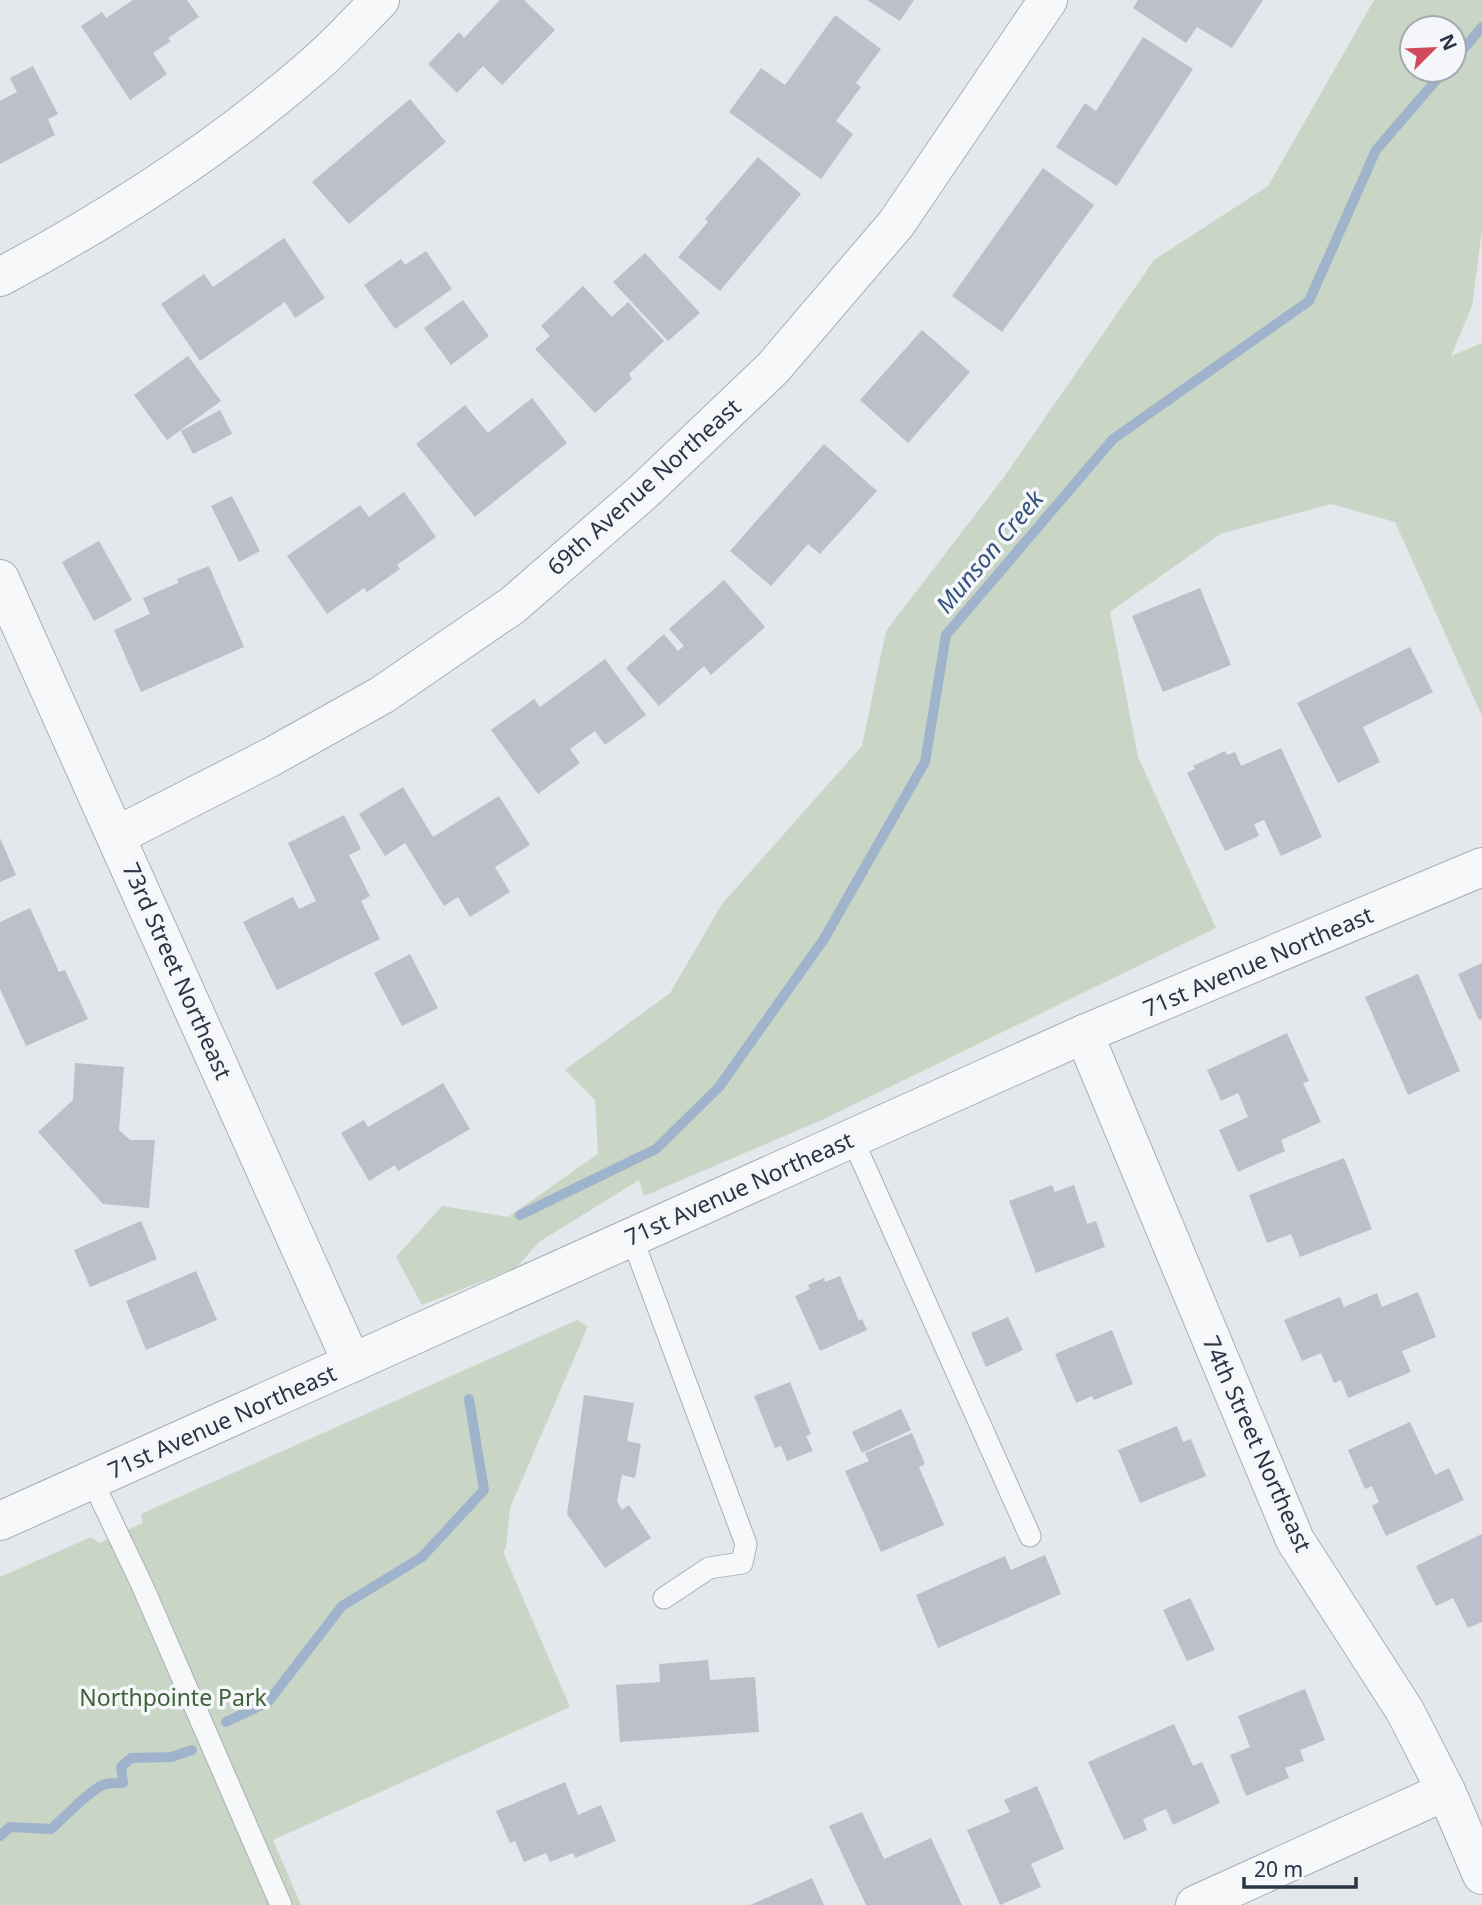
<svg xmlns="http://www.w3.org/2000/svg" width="1482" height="1905" font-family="'Noto Sans',sans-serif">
<rect width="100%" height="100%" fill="#e4e7ec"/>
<g fill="#c9d6c5" fill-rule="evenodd">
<path d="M1374,0H1482V230L1472,306L1451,356L1482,343V716L1395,522L1331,504L1220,534L1110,612L1138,757L1216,928L824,1119L644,1196L639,1180L539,1242L516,1268L422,1305L396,1257L442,1206L508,1217L598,1154L595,1100L565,1070L670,993L722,904L862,746L886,631L1004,477L1154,260L1268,186ZM1412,28H1454V70H1412Z"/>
<path d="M577,1320L588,1326L510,1508L506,1548L503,1552L570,1707L273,1840L301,1905H0V1577L91,1537L99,1543L143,1523L141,1514Z"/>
</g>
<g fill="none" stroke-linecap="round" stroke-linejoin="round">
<g stroke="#9fb4cc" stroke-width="10">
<path d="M1454,60L1482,27"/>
<path d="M520,1215L656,1149L719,1087L824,939L925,762L946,635L1113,439L1309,301L1376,150L1445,70"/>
<path d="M226,1722L268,1702L342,1606L422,1557L484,1490L469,1399"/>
<path d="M0,1836L10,1827L51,1829C64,1818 92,1787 106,1784C111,1783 118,1783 123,1783L121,1767L131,1758L171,1757L192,1750"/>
</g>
</g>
<g fill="#bbc0ca">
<path d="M133,0H187L199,17L168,38L171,41L153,53L167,74L130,100L81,26L102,12L106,18Z"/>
<path d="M500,0H524L555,30L502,85L483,66L457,93L428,64L459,32L464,38Z"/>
<path d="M867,0H914L900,21Z"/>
<path d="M1138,0H1263L1232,48L1197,27L1186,43L1133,8Z"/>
<path d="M835,15L881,49L856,83L861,87L836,121L853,134L821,179L729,112L761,68L785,85Z"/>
<path d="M1143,37L1193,69L1117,186L1056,147L1085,103L1096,111Z"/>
<path d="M33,66L58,114L48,119L55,135L0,164V101L17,92L10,78Z"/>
<path d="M410,99L446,142L349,224L312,182Z"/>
<path d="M758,157L801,194L720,291L678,257L708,222L705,219Z"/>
<path d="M1043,168L1094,205L1002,332L952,296Z"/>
<path d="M284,238L325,298L295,318L285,302L200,361L161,304L204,274L213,287Z"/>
<path d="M426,251L452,289L395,329L364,285L401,259L405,265Z"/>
<path d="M645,253L700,313L668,341L613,282Z"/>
<path d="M583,286L612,317L628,302L664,341L629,374L632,379L595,413L535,349L550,336L541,326Z"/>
<path d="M463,300L489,336L451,365L424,328Z"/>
<path d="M922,330L970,372L908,443L860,400Z"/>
<path d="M188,356L221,401L167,440L134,395Z"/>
<path d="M532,398L567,443L475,517L416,444L465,405L488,433Z"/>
<path d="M220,410L232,434L193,454L181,431Z"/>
<path d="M824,444L877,491L820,554L808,544L771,586L730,551Z"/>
<path d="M404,492L436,537L397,565L400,569L367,592L364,588L327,614L287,556L360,505L369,517Z"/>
<path d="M232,496L260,551L239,562L211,506Z"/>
<path d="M99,541L132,600L94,621L62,562Z"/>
<path d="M209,566L244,647L141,692L114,630L150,614L143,598L178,583L177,579Z"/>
<path d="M724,580L765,627L711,675L704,666L659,706L626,668L664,634L678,651L684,646L669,629Z"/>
<path d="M1200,588L1231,665L1163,692L1132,616Z"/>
<path d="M1410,647L1433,692L1363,727L1380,762L1338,783L1297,703Z"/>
<path d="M605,659L646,715L605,745L595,731L570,749L580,763L538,794L491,730L534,699L540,707Z"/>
<path d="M1281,748L1322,837L1281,856L1264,820L1254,824L1259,836L1225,851L1187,773L1195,769L1193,766L1225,751L1227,755L1235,752L1241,766Z"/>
<path d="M403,787L433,837L499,796L530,845L495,867L510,892L470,917L458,897L444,906L405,843L385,856L359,814Z"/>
<path d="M344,815L361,849L349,855L370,896L361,901L380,939L277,990L243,922L293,897L299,909L316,901L288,843Z"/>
<path d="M0,838L16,875L0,882Z"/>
<path d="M30,908L59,972L65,970L88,1019L26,1046L0,989V922Z"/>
<path d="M410,954L438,1008L402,1026L374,973Z"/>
<path d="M1482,963V1019L1479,1020L1458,974Z"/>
<path d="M1418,974L1460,1071L1408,1095L1365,997Z"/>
<path d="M1287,1033L1309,1081L1303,1083L1321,1122L1281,1140L1285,1151L1238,1172L1219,1130L1248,1117L1238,1093L1221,1101L1207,1070Z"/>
<path d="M75,1063L124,1067L119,1130L130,1140H155L149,1208L103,1204L38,1132L73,1100Z"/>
<path d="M443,1083L470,1129L398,1171L395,1165L369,1181L341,1133L364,1120L368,1127Z"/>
<path d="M1344,1158L1372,1229L1300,1257L1291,1234L1267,1243L1249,1195Z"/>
<path d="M1052,1185L1055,1192L1074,1185L1087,1224L1096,1221L1105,1247L1036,1273L1009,1201Z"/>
<path d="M141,1221L157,1259L90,1287L74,1250Z"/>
<path d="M196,1271L217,1320L146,1350L126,1301Z"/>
<path d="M840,1276L859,1321L862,1319L867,1330L820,1351L795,1296L810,1289L808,1285L824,1278L825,1282Z"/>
<path d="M1418,1292L1436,1337L1402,1351L1411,1372L1348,1398L1341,1380L1334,1383L1321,1353L1302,1361L1284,1320L1340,1297L1344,1307L1377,1293L1382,1307Z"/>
<path d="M1008,1317L1023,1350L986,1367L971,1333Z"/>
<path d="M1112,1330L1133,1384L1094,1400L1092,1396L1076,1403L1055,1354Z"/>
<path d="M790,1382L811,1434L806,1436L813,1451L787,1461L781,1446L775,1448L754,1396Z"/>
<path d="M584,1395L634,1403L627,1441L641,1444L635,1478L622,1475L617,1501L622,1510L629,1505L651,1538L605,1568L567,1514Z"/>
<path d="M901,1409L911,1430L862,1453L852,1432Z"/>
<path d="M1410,1422L1435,1475L1449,1468L1464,1500L1386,1536L1372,1506L1379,1502L1372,1486L1365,1489L1348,1450Z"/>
<path d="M1177,1426L1183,1442L1191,1439L1206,1476L1140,1503L1118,1450Z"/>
<path d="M912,1433L925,1464L919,1467L944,1525L881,1552L845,1471L869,1461L865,1453Z"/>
<path d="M1482,1534V1622L1468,1628L1453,1598L1436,1606L1416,1566Z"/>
<path d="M1045,1555L1061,1594L938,1648L916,1595L1005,1556L1011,1570Z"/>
<path d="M1190,1598L1215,1650L1187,1661L1163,1610Z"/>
<path d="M708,1660L710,1680L755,1677L759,1732L620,1742L616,1685L660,1682L659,1664Z"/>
<path d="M1305,1689L1325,1740L1300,1750L1304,1761L1285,1768L1289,1778L1246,1796L1230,1755L1250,1747L1238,1716Z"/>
<path d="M1174,1724L1193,1766L1202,1762L1220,1803L1173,1825L1166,1809L1143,1819L1147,1830L1124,1840L1088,1762Z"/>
<path d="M565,1782L578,1815L601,1805L616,1841L575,1858L573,1853L550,1862L546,1853L524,1862L515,1841L510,1843L496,1811Z"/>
<path d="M1037,1786L1064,1849L1031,1864L1041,1887L1000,1905L967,1830L1010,1812L1004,1800Z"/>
<path d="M862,1812L884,1859L931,1838L962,1905H866L829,1826Z"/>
<path d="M812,1878L824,1905H750Z"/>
</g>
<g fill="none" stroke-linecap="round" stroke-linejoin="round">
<defs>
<g id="lane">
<path d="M852,1138L1030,1536"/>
<path d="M632,1238L746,1544L742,1563L709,1568L664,1598"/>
<path d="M92,1480L142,1585L281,1905"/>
</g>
<g id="street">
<path d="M0,277C109,219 219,148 312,67C336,47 358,22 380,0"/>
<path d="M0,579L352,1363"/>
<path d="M116,836L271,757L382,695L513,605L643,492L773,368L896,224L1048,0"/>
<path d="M1084,1034L1295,1540L1405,1711L1446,1791L1482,1875"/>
<path d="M0,1521L1084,1034L1482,867"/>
<path d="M1195,1905L1446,1791"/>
</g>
</defs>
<use href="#lane" stroke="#a9aeb7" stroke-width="23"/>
<use href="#street" stroke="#a9aeb7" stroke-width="40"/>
<use href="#lane" stroke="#f7f8fa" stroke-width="21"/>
<use href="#street" stroke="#f7f8fa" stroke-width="38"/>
</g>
<g text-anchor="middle" stroke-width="7" stroke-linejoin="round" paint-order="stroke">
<g font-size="23" fill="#2b3445" stroke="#f4f6f9">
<text transform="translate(644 487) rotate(-42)" y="8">69th Avenue Northeast</text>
<text transform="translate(1258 962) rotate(-23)" y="8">71st Avenue Northeast</text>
<text transform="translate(177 971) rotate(66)" y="8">73rd Street Northeast</text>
<text transform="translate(739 1189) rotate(-24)" y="8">71st Avenue Northeast</text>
<text transform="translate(222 1422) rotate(-24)" y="8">71st Avenue Northeast</text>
<text transform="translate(1257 1444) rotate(66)" y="8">74th Street Northeast</text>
</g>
<g font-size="23" fill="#3f6138" stroke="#f4f6f9">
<text x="173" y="1706">Northpointe Park</text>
</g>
<g font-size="24" font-style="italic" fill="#34527a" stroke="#f4f6f9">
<text transform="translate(990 552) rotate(-50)" y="8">Munson Creek</text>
</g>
</g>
<g transform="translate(1433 49) rotate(66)"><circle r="33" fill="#f4f6f9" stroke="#a4a8b1" stroke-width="2"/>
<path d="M0-5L12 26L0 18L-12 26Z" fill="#d1495b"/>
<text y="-10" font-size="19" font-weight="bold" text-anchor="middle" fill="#2b3445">N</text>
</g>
<path d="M1244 1877v10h112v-10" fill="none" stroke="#2b3445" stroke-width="3.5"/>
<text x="1254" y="1877" font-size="21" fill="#2b3445" stroke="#f4f6f9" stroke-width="5" paint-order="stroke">20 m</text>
</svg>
